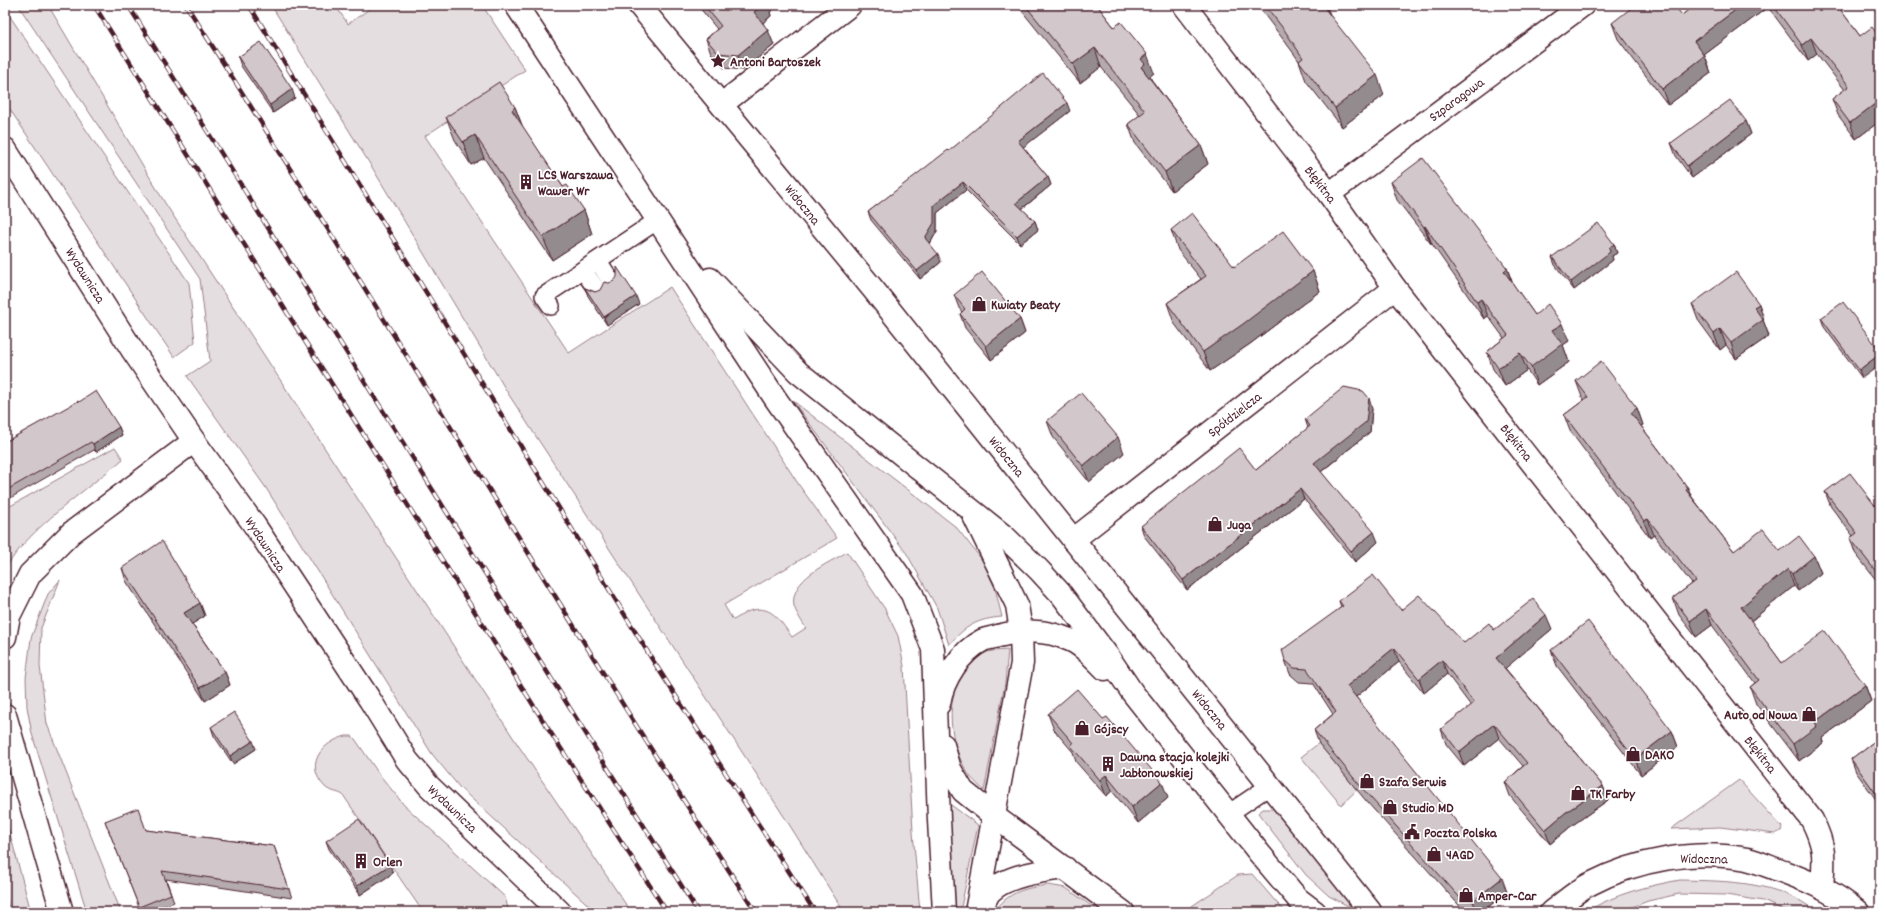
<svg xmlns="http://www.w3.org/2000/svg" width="1885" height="917" font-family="Dekko,sans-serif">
<rect width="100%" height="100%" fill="#fff"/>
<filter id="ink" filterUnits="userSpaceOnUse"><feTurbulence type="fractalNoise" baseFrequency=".025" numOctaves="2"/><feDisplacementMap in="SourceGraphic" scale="8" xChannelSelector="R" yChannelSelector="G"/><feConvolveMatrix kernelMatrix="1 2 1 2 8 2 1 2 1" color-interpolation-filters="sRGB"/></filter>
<g filter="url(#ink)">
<g fill="#e5dee0" stroke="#987e86">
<path d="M18,5H48L165,203L518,745L631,912H596L460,788L432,754L266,488L187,376L210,361L200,279Z"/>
<path d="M271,5H335L348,24L375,5H482L525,70L425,136L569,353L670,287L799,485L837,538L724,605L733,620C740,617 746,611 753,610C773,605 782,624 792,637L806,628C802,622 796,613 794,606C789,579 829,563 847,552L885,609L898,636L904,666L913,832L920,912H844L787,821L509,395L373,169Z"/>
<path d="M5,9L189,283L195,342L174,357L5,102Z"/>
<path d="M792,400L956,527L983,561L995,588L1002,617C977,619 965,626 949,645L937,608L907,554Z"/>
<path d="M115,447L123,459C88,489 26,530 5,570V509Z"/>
<path d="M60,580L41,628L40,666L47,724L121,912H87L32,734L27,707L26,678L31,638L48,594Z"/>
<path d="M1008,650L1005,683L984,791C978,784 970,778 966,770C944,733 943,673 987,652C993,650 1002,651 1008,650Z"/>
<path d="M346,736H352L355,739L379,774L404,805L505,897L509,912H423L343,795C337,791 329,792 324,786C304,764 322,742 346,736Z"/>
<path d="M1319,743L1357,790L1341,805L1301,757Z"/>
<path d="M1739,780L1782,827L1781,831L1775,834L1720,827L1671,829Z"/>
<path d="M947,802L978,825L960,912H956Z"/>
<path d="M1263,809H1273L1354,909L1329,896L1306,875L1258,813Z"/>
<path d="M5,819H6L31,912H10L5,893Z"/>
<path d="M1252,874L1276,902L1286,912H1183L1238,875Z"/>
<path d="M1680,880C1728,881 1778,881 1817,912H1788L1763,901L1726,895L1679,894L1648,901L1619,912H1586C1614,894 1647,886 1680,880Z"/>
<path d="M1048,885L1066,888L1100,912H994C1008,892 1024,888 1048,885Z"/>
</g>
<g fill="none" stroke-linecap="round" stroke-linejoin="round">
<defs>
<g id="service">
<path d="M598,261L611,281"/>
<path d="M583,270L597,290"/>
<path d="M551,306L544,296L658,220"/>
<path d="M1228,814L1271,785"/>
</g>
<g id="minor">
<path d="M639,5L873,289L1370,911"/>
<path d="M1184,5L1329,194L1395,288L1812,820C1826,848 1824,858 1822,888"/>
<path d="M722,104L850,5"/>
<path d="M1329,194L1583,5"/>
<path d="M1073,540L1395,288"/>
</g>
<g id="secondary">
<path d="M516,5L775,398L912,594L933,649L939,820L944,912"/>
<path d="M5,149L133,351L194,441L255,526L370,700L407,760L429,786L560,912"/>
<path d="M710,279L798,372L1004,536L1039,570L1061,594L1107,655L1132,692L1260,854L1298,899L1315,912"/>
<path d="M973,514L1017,605L1021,631L1022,663L976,912"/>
<path d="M939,704C942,680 961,651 983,640C987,638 993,638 998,636C1023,630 1045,629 1070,640C1083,645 1095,659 1105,669"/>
<path d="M943,745L950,769L963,791L994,816L1123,912"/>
<path d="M980,912C983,906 986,897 990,892C1007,875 1042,871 1065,868"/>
<path d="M1551,912C1563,903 1576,891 1590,884C1636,860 1695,849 1747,859C1759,862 1772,868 1784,872C1811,882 1836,893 1858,912"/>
</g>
<g id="primary">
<path d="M5,637L9,616L30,574L71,533L194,441"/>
<path d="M5,715L62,912"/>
</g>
</defs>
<use href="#service" stroke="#4a1f2b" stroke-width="20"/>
<use href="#minor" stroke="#4a1f2b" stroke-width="25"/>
<use href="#secondary" stroke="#4a1f2b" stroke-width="25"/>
<use href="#primary" stroke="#4a1f2b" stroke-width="25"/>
<use href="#service" stroke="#fff" stroke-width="17"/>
<use href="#minor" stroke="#fff" stroke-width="22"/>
<use href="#secondary" stroke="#fff" stroke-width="22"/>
<use href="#primary" stroke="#fff" stroke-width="22"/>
<defs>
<g id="rail">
<path d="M94,5L547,727L667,912"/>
<path d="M128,5L698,912"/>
<path d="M186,5C380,305 560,613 756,912"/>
<path d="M249,5L652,659L815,912"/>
</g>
</defs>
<use href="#rail" stroke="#4a1f2b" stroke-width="4.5"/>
<use href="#rail" stroke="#fff" stroke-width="3" stroke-dasharray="9" stroke-linecap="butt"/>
</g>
<g fill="#b5abaf" stroke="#4a1f2b">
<path d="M698,5H778L770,12L771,16L763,23L774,45L743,70L724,68L711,53L706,39L717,29L699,7Z"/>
<path d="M1017,5H1097L1114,27L1154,73L1150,76L1151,79L1201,145L1208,164L1172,191L1135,143L1128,124L1140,115L1101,67L1080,83Z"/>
<path d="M1257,5H1326L1330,16L1384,95L1342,127L1306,81L1299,61L1292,51Z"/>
<path d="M1695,5H1837L1860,36L1880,38V121L1856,139L1838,115L1832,99L1845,90L1817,54L1808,61L1768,7L1704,55L1705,56L1711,73L1668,105L1618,39L1612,23L1682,15Z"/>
<path d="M238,57L295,98L273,113L241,66Z"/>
<path d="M515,107L522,126L563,187L584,210L592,234L552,260L484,158L471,165L455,140L446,117Z"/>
<path d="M1070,111L1023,147L1048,177L1051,185L1022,209L1035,221L1038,230L1020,244L966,190L937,213V231L930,244L941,262L920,279L871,220L868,212L949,151Z"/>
<path d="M1746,121L1751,134L1692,178L1676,156L1671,143Z"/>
<path d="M1391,182L1507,268L1513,284L1535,315L1569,341L1563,345L1569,362L1537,385L1527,370L1505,386L1493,369L1487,352L1504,338L1488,316L1484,319L1432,244H1431L1397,200Z"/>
<path d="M1171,230L1234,267L1313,271L1320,291L1250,344L1210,371L1174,323L1167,303L1201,279L1178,250Z"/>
<path d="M1614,244L1617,253L1612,256L1613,260L1574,290L1555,265L1552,257Z"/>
<path d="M585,288L595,292L639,304L607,325L588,296Z"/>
<path d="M954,295L1020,319L1025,333L991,360L965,328L960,314L962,312L959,308Z"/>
<path d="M1692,304H1759L1764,320H1763L1769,336L1736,359L1726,345L1720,350L1698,320Z"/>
<path d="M1821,318L1880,351L1862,378L1824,327Z"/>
<path d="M1576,381L1637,408L1643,425L1641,426L1688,488L1692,497L1734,551H1780L1814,556L1821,573L1798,591L1794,586L1751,621L1782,663L1865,685L1871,701L1822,738L1823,743L1799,761L1756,704L1750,687L1755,683L1712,625L1696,637L1679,615L1673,598L1692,584L1654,535L1650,538L1570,431L1564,415L1584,400L1582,397Z"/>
<path d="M79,402L119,427L122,435L96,452L94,450L5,501V442Z"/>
<path d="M1372,409L1370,432L1321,472L1378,542L1355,562L1304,499L1187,590L1144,536L1141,526L1256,470L1308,428L1305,419Z"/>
<path d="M1047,421L1124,453L1089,482L1053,437Z"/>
<path d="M1825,492L1880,512V585L1855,553L1850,538L1853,536L1831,507Z"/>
<path d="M122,568L200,603L205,616L192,624L225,672L230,685L205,701L126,581Z"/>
<path d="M1339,601L1401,610L1464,643L1494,630L1552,629L1505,668L1603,786L1608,800L1570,827L1550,844L1510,796L1505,782L1523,766L1499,738L1464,766L1446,744L1441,729L1471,706L1447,674L1424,693L1399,662L1356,697L1507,892L1482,912H1465L1367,802L1319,744L1314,730L1333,714L1313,683L1299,682L1290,674L1285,660L1341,607Z"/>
<path d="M1551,650L1672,731L1678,747L1641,775L1557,666Z"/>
<path d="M1048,714L1168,798L1138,823L1112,791L1106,796L1076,762L1073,752L1054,730Z"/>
<path d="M211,727L256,749L233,764L214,736Z"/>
<path d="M1880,737V805L1856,772L1851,759Z"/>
<path d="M105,821L146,830L274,846L292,898L166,879L174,902L150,912H141Z"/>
<path d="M326,841L393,873L360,895L329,849Z"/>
</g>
<g fill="#938b8e" stroke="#4a1f2b">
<path d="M762,5H778L770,12L771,16L759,26L754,12Z"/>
<path d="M1250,5H1254L1250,8Z"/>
<path d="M1321,5H1326L1332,19Z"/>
<path d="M1528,5H1535L1529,9Z"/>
<path d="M1742,5H1767L1768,7L1700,58L1694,41Z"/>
<path d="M768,30L774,45L743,70L738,55Z"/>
<path d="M1811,38L1817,54L1808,61L1802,45Z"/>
<path d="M1095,48L1101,67L1080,83L1073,64Z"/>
<path d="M1147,54L1154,73L1150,76L1152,82L1141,67V59Z"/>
<path d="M1705,56L1711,73L1668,105L1662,89Z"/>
<path d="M1377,75L1384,95L1342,127L1335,108Z"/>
<path d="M292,89L295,98L273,113L270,105Z"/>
<path d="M1880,100V121L1856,139L1850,123Z"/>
<path d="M1067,103L1070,111L1021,149L1018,141Z"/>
<path d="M515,107L524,130L512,110Z"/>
<path d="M1746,121L1751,134L1692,178L1687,166Z"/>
<path d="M475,135L484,158L471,165L463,142Z"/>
<path d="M1201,145L1208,164L1172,191L1165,172Z"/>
<path d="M1048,177L1051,185L1019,211L1016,203Z"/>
<path d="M963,182L966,190L937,213V231L928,247L925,238L934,205Z"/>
<path d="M584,210L592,234L552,260L543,237Z"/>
<path d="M1035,221L1038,230L1020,244L1017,236Z"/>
<path d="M1425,226L1432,244H1431L1424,227Z"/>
<path d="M1614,244L1617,253L1612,256L1613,260L1574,290L1571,282L1609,248Z"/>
<path d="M938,254L941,262L920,279L917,271Z"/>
<path d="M1507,268L1513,286L1504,271Z"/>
<path d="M1313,271L1320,291L1250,344L1210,371L1203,352Z"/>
<path d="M636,296L639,304L607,325L604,317Z"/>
<path d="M1481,299L1488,316L1484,319L1477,302Z"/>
<path d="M1759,304L1764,320H1763L1769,336L1736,359L1731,343L1754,307Z"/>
<path d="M1020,319L1025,333L991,360L986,346Z"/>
<path d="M1562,324L1569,341L1563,345L1569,362L1537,385L1531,367L1552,330Z"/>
<path d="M1720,329L1726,345L1720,350L1714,334Z"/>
<path d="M1520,353L1527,370L1505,386L1498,368Z"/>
<path d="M1880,354V365L1862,378L1859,370Z"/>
<path d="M1369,398L1372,409L1370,432L1318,474L1314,463Z"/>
<path d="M1637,408L1643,425L1637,429L1631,413Z"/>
<path d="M119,427L122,435L96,452L93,444Z"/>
<path d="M1118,437L1124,453L1089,482L1083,466Z"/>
<path d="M1688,488L1694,505L1686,490Z"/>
<path d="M1300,489L1304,499L1187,590L1183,580Z"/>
<path d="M1648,519L1654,535L1650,538L1644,521Z"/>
<path d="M1374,532L1378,542L1355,562L1351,551Z"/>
<path d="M1814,556L1821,573L1798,591L1792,574Z"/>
<path d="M1788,569L1794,586L1747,624L1741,607Z"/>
<path d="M1880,570V582L1877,573Z"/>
<path d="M200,603L205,616L189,626L184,613Z"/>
<path d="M1706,609L1712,625L1696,637L1690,621Z"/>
<path d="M1546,615L1552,629L1501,672L1496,658Z"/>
<path d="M1394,648L1399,662L1352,700L1347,686Z"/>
<path d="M1442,660L1447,674L1424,693L1419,679Z"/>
<path d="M225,672L230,685L205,701L200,688Z"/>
<path d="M1865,685L1871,701L1822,738L1823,743L1799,761L1793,744L1815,722Z"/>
<path d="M1494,724L1499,738L1464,766L1459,752Z"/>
<path d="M1672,731L1678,747L1641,775L1635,759Z"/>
<path d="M253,741L256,749L233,764L230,756Z"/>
<path d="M1106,775L1112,791L1106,796L1100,780Z"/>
<path d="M1162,782L1168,798L1138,823L1132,807Z"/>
<path d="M1603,786L1608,800L1570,827L1550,844L1545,830L1565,813Z"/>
<path d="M390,865L393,873L360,895L357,886Z"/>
<path d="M1502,878L1507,892L1482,912H1477L1473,901Z"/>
</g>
<g fill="#d2c7cb" stroke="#4a1f2b">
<path d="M704,5H762L754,12L768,30L738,55L718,53L706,39L721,26Z"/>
<path d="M1025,5H1097L1114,27L1121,22L1147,54L1141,59L1145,64L1141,67L1201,145L1165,172L1128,124L1145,111L1095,48L1073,64Z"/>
<path d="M1265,5H1322L1377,75L1335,108L1299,61L1303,58L1285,31Z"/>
<path d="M1635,5H1674L1682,15L1695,5H1742L1694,41L1705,56L1662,89L1612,23Z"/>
<path d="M1773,5H1837L1860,36L1872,27L1880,38V100L1850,123L1832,99L1849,86L1811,38L1802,45Z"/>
<path d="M261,42L292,89L270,105L238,57Z"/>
<path d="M1043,73L1067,103L1018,141L1048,177L1016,203L1035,221L1017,236L963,182L934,205V223L925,238L938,254L917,271L868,212L948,150L949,151Z"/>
<path d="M499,82L515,107L512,110L563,187L567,185L584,210L543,237L475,135L463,142L446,117Z"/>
<path d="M1730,100L1746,121L1687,166L1671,143Z"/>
<path d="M1423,158L1507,268L1504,271L1535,315L1548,304L1562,324L1552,330L1562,344L1531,367L1520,353L1498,368L1487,352L1508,335L1481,299L1477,302L1425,226L1424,227L1391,182Z"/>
<path d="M1192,213L1234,267L1283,231L1313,271L1243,324L1203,352L1167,303L1206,276L1171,230Z"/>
<path d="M1598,223L1614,244L1609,248L1610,252L1571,282L1552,257Z"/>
<path d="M617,267L636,296L604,317L585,288L595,292L600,290L604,282L609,283L614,281L617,277Z"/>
<path d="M982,272L1020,319L986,346L960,314L965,309L954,295Z"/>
<path d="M1736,272L1759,304L1754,307L1763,320L1731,343L1720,329L1714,334L1692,304Z"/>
<path d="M1843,302L1880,351V354L1859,370L1821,318Z"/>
<path d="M1601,361L1637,408L1631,413L1688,488L1686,490L1734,551L1763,529L1780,551L1799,536L1814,556L1792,574L1788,569L1741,607L1782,663L1825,631L1865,685L1815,722L1817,726L1793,744L1750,687L1759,680L1706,609L1690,621L1673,598L1696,581L1648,519L1644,521L1564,415L1588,397L1576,381Z"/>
<path d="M1344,387L1363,391L1369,398L1366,422L1314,463L1352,509L1353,508L1374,532L1351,551L1300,489L1183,580L1141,526L1239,448L1256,470L1310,426L1305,419Z"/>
<path d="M96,391L119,427L93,444L91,442L5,491V442L78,401L79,402Z"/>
<path d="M1081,393L1118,437L1083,466L1047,421Z"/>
<path d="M1850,473L1880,512V570L1877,573L1850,538L1857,533L1825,492Z"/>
<path d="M162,541L200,603L184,613L225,672L200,688L122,568Z"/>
<path d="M1373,575L1401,610L1419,595L1464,643L1489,623L1494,630L1533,599L1546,615L1496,658L1603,786L1565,813L1545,830L1505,782L1527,763L1494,724L1459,752L1441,729L1474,703L1442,660L1419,679L1394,648L1347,686L1502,878L1473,901L1462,900L1362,788L1314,730L1336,712L1307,669L1294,668L1285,660L1282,650L1343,606L1339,601Z"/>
<path d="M1588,621L1672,731L1635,759L1551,650Z"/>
<path d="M1077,689L1103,719L1107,717L1162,782L1132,807L1106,775L1100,780L1071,746L1073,743L1048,714Z"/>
<path d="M234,712L253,741L230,756L211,727Z"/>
<path d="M1880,737V799L1851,759Z"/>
<path d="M138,808L146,830L274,846L289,889L162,871L171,894L139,907L105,821Z"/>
<path d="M359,819L390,865L357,886L326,841Z"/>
</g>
</g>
<defs>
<symbol id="sight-bare" viewBox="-9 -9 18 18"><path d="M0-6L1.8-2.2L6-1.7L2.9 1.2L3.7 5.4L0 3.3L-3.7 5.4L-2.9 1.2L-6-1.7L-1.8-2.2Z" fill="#4a1f2b" stroke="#fff" stroke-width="2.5" paint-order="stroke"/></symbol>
<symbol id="building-bare" viewBox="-9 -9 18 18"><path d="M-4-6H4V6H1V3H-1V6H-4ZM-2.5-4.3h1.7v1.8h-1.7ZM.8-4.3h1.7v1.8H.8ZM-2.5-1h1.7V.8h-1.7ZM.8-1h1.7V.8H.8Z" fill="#4a1f2b" stroke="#fff" stroke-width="2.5" paint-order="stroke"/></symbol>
<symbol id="shop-bare" viewBox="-9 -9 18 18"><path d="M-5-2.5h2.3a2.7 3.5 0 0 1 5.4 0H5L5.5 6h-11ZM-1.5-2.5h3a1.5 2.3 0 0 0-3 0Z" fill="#4a1f2b" stroke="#fff" stroke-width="2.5" paint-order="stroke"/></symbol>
<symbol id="civic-bare" viewBox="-9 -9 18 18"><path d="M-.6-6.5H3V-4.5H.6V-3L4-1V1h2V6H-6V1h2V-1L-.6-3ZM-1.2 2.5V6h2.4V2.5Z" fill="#4a1f2b" stroke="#fff" stroke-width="2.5" paint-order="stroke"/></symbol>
</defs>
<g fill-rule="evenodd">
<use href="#sight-bare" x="707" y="50" width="22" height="22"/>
<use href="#building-bare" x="515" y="171" width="22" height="22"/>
<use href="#shop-bare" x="968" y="293" width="22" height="22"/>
<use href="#shop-bare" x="1204" y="513" width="22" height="22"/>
<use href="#shop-bare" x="1798" y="703" width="22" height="22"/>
<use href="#shop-bare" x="1071" y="717" width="22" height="22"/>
<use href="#shop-bare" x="1622" y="743" width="22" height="22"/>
<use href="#building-bare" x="1097" y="753" width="22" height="22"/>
<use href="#shop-bare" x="1356" y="770" width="22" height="22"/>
<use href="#shop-bare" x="1567" y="782" width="22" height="22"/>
<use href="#shop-bare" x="1379" y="796" width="22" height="22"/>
<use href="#civic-bare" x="1401" y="821" width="22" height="22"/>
<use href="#shop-bare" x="1423" y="843" width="22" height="22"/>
<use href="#building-bare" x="350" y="850" width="22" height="22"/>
<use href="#shop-bare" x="1455" y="884" width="22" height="22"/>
</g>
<g text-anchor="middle" stroke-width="3.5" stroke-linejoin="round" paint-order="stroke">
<g font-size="14" font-weight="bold" fill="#4a1f2b" stroke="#fff" text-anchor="start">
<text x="730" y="66">Antoni Bartoszek</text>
<text x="538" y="179">LCS Warszawa<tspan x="538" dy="16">Wawer Wr</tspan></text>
<text x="991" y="309">Kwiaty Beaty</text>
<text x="1227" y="529">Juga</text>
<text x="1797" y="719" text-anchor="end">Auto od Nowa</text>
<text x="1094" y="733">Gójscy</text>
<text x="1645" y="759">DAKO</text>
<text x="1120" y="761">Dawna stacja kolejki<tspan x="1120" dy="16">Jabłonowskiej</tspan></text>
<text x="1379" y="786">Szafa Serwis</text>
<text x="1590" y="798">TK Farby</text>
<text x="1402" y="812">Studio MD</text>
<text x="1424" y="837">Poczta Polska</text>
<text x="1446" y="859">4AGD</text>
<text x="373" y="866">Orlen</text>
<text x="1478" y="900">Amper-Car</text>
</g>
<g font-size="14" fill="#4a1f2b" stroke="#fff">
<text transform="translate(1456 99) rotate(-36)" y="5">Szparagowa</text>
<text transform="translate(1321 184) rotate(53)" y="5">Błękitna</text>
<text transform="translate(803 204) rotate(51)" y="5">Widoczna</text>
<text transform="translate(86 275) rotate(58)" y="5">Wydawnicza</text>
<text transform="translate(1234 414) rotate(-38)" y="5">Spółdzielcza</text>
<text transform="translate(1517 442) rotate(52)" y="5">Błękitna</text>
<text transform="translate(1007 456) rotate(51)" y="5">Widoczna</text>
<text transform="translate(266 544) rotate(57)" y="5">Wydawnicza</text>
<text transform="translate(1210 709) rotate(51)" y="5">Widoczna</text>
<text transform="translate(1761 754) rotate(52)" y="5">Błękitna</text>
<text transform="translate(453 808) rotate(44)" y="5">Wydawnicza</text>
<text transform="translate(1704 858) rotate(1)" y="5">Widoczna</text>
</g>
</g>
<rect width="1885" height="917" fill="none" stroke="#fff" stroke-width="20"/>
<rect x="10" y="10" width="1865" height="897" fill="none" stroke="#4a1f2b" stroke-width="1.5" filter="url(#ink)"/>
</svg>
